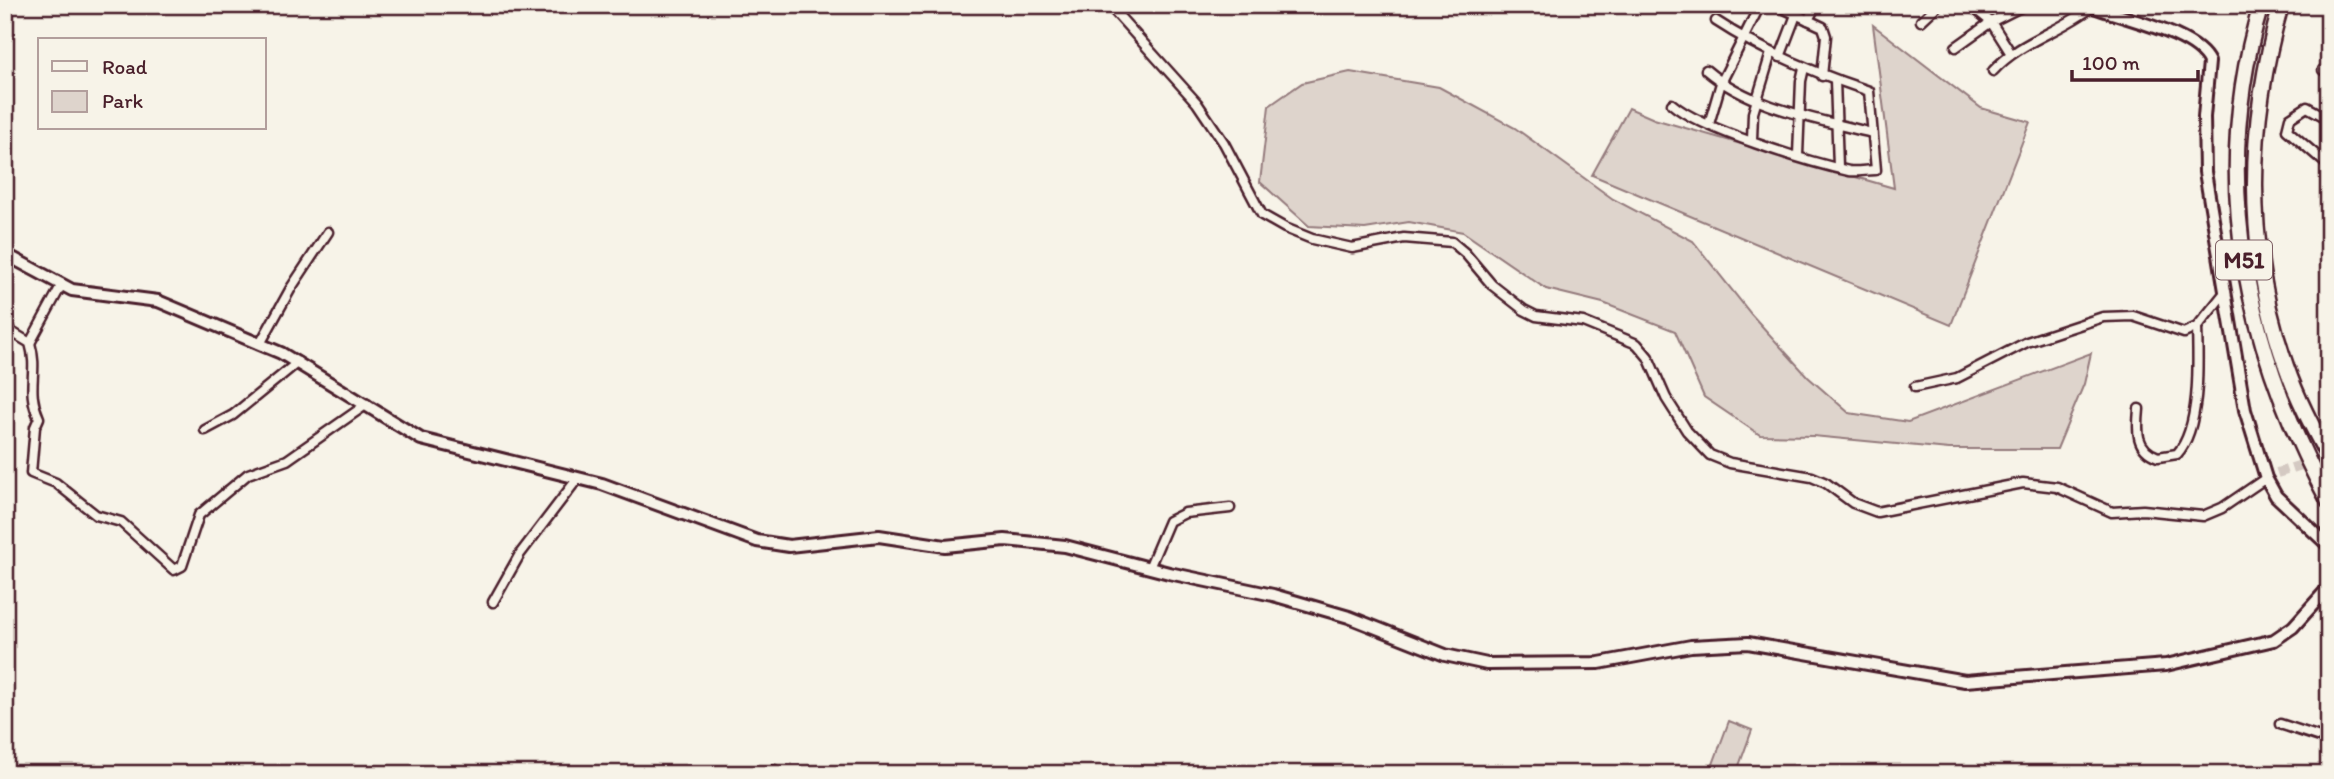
<svg xmlns="http://www.w3.org/2000/svg" width="2334" height="779" font-family="Itim,sans-serif">
<rect width="100%" height="100%" fill="#f7f3e8"/>
<filter id="ink" filterUnits="userSpaceOnUse"><feTurbulence type="fractalNoise" baseFrequency=".0143" numOctaves="2"/><feDisplacementMap in="SourceGraphic" scale="14" xChannelSelector="R" yChannelSelector="G"/><feConvolveMatrix kernelMatrix="1 2 1 2 8 2 1 2 1" color-interpolation-filters="sRGB"/></filter>
<g filter="url(#ink)">
<g fill="#ded4cc" stroke="#947a7c" stroke-width="2">
<path d="M1873,25L1981,108L2030,122L1951,325L1592,175L1629,108L1654,119L1894,188Z"/>
<path d="M1350,72L1439,87L1515,128L1613,199L1693,241L1751,314L1808,377L1849,413L1908,422L2091,353L2084,384L2057,449H1949L1813,436L1760,435L1704,397L1675,331L1603,303L1546,289L1463,232L1409,222L1365,229L1309,226L1260,182L1269,106L1302,83Z"/>
<path d="M1729,721L1752,730L1736,774L1712,767Z"/>
</g>
<g fill="none" stroke-linecap="round" stroke-linejoin="round">
<path stroke="#d4c9c2" stroke-width="10" stroke-dasharray="10 5" stroke-linecap="butt" d="M2277,473L2329,456"/>
<defs>
<g id="street">
<path d="M1109,5L1197,103L1224,143L1262,215L1285,228L1312,239L1352,248L1404,238L1452,242L1465,253L1492,285L1524,310L1536,316L1583,322L1637,344L1648,357L1666,398L1687,431L1710,455L1730,463L1812,477L1826,483L1853,503L1877,512L2023,483L2057,487L2112,512L2143,510L2203,516L2222,508L2266,478"/>
<path d="M1776,5L1823,27L1826,36L1822,76"/>
<path d="M1808,20L1816,5"/>
<path d="M1921,21L1938,5"/>
<path d="M1956,47L1991,22L1970,5"/>
<path d="M2010,52L1991,22L2025,5"/>
<path d="M1780,57L1796,15"/>
<path d="M1706,70C1750,108 1817,119 1872,133"/>
<path d="M2323,70L2329,73"/>
<path d="M1993,71C2020,41 2060,32 2092,7"/>
<path d="M1835,80L1838,167"/>
<path d="M1672,104C1700,129 1809,162 1849,171C1857,172 1867,170 1876,170L1869,91C1815,73 1763,52 1716,21"/>
<path d="M2329,119L2307,107L2290,118L2287,130L2329,166"/>
<path d="M1709,124L1721,83L1760,5"/>
<path d="M1752,140L1753,113L1771,53"/>
<path d="M1798,155L1801,81L1804,68"/>
<path d="M5,328L30,343C39,373 25,388 39,418L35,427L31,473L56,483L96,515L121,522L174,570L182,566L199,515L248,474L287,460L367,404"/>
<path d="M30,343L61,286"/>
<path d="M260,344L291,288L328,232"/>
<path d="M1915,387L1957,378L2027,342L2103,317L2133,316L2184,333L2197,327L2226,291"/>
<path d="M2139,409C2137,430 2135,449 2158,457L2177,454C2201,428 2198,361 2197,327"/>
<path d="M205,430L233,415L298,362"/>
<path d="M1149,568L1169,521L1185,513L1230,508"/>
<path d="M493,602L520,554L578,478"/>
<path d="M2280,724L2329,740"/>
<path d="M774,770L777,774"/>
</g>
<g id="secondary">
<path d="M2089,5C2118,18 2196,32 2209,62L2204,117L2205,172L2245,410L2266,478L2276,496L2329,546"/>
<path d="M5,254L72,290L158,301L281,353L421,439L602,484L757,541L789,546L879,536L945,546L1005,540L1065,546L1169,573L1273,595L1349,617L1445,655L1487,664L1599,663L1691,646L1748,643L1965,681L2166,665L2274,640L2293,627L2329,587"/>
</g>
<g id="highway">
<path d="M2261,5C2209,178 2245,346 2329,502"/>
<path d="M2281,5C2247,124 2244,248 2286,366C2297,398 2313,428 2329,458"/>
</g>
</defs>
<use href="#street" stroke="#4a1f2b" stroke-width="13"/>
<use href="#secondary" stroke="#4a1f2b" stroke-width="16"/>
<use href="#highway" stroke="#4a1f2b" stroke-width="19"/>
<use href="#street" stroke="#f7f3e8" stroke-width="8"/>
<use href="#secondary" stroke="#f7f3e8" stroke-width="10"/>
<use href="#highway" stroke="#f7f3e8" stroke-width="14"/>
</g>
</g>
<g text-anchor="middle" stroke-width="7" stroke-linejoin="round" paint-order="stroke">
<rect fill="#f7f3e8" stroke="#7e5f64" stroke-width="2" x="2216" y="240.5" width="56" height="39" rx="5"/>
<g font-size="23" font-weight="bold" fill="#4a1f2b">
<text x="2244" y="268">M51</text>
</g>
</g>
<rect width="2334" height="779" fill="none" stroke="#f7f3e8" stroke-width="28"/>
<rect x="14" y="14" width="2306" height="751" fill="none" stroke="#4a1f2b" stroke-width="2.5" filter="url(#ink)"/>
<rect x="38" y="38" width="228" height="91" fill="#f7f3e8" stroke="#b29e9c" stroke-width="2"/>
<rect x="52" y="61" width="35" height="10" fill="#f7f3e8" stroke="#b29e9c" stroke-width="2"/>
<text x="102" y="74" font-size="21" fill="#4a1f2b">Road</text>
<rect x="52" y="91" width="35" height="21" fill="#ded4cc" stroke="#b29e9c" stroke-width="2"/>
<text x="102" y="108" font-size="21" fill="#4a1f2b">Park</text>
<path d="M2072 70v10h126v-10" fill="none" stroke="#4a1f2b" stroke-width="3.5"/>
<text x="2082" y="70" font-size="21" fill="#4a1f2b" stroke="#f7f3e8" stroke-width="5" paint-order="stroke">100 m</text>
</svg>
